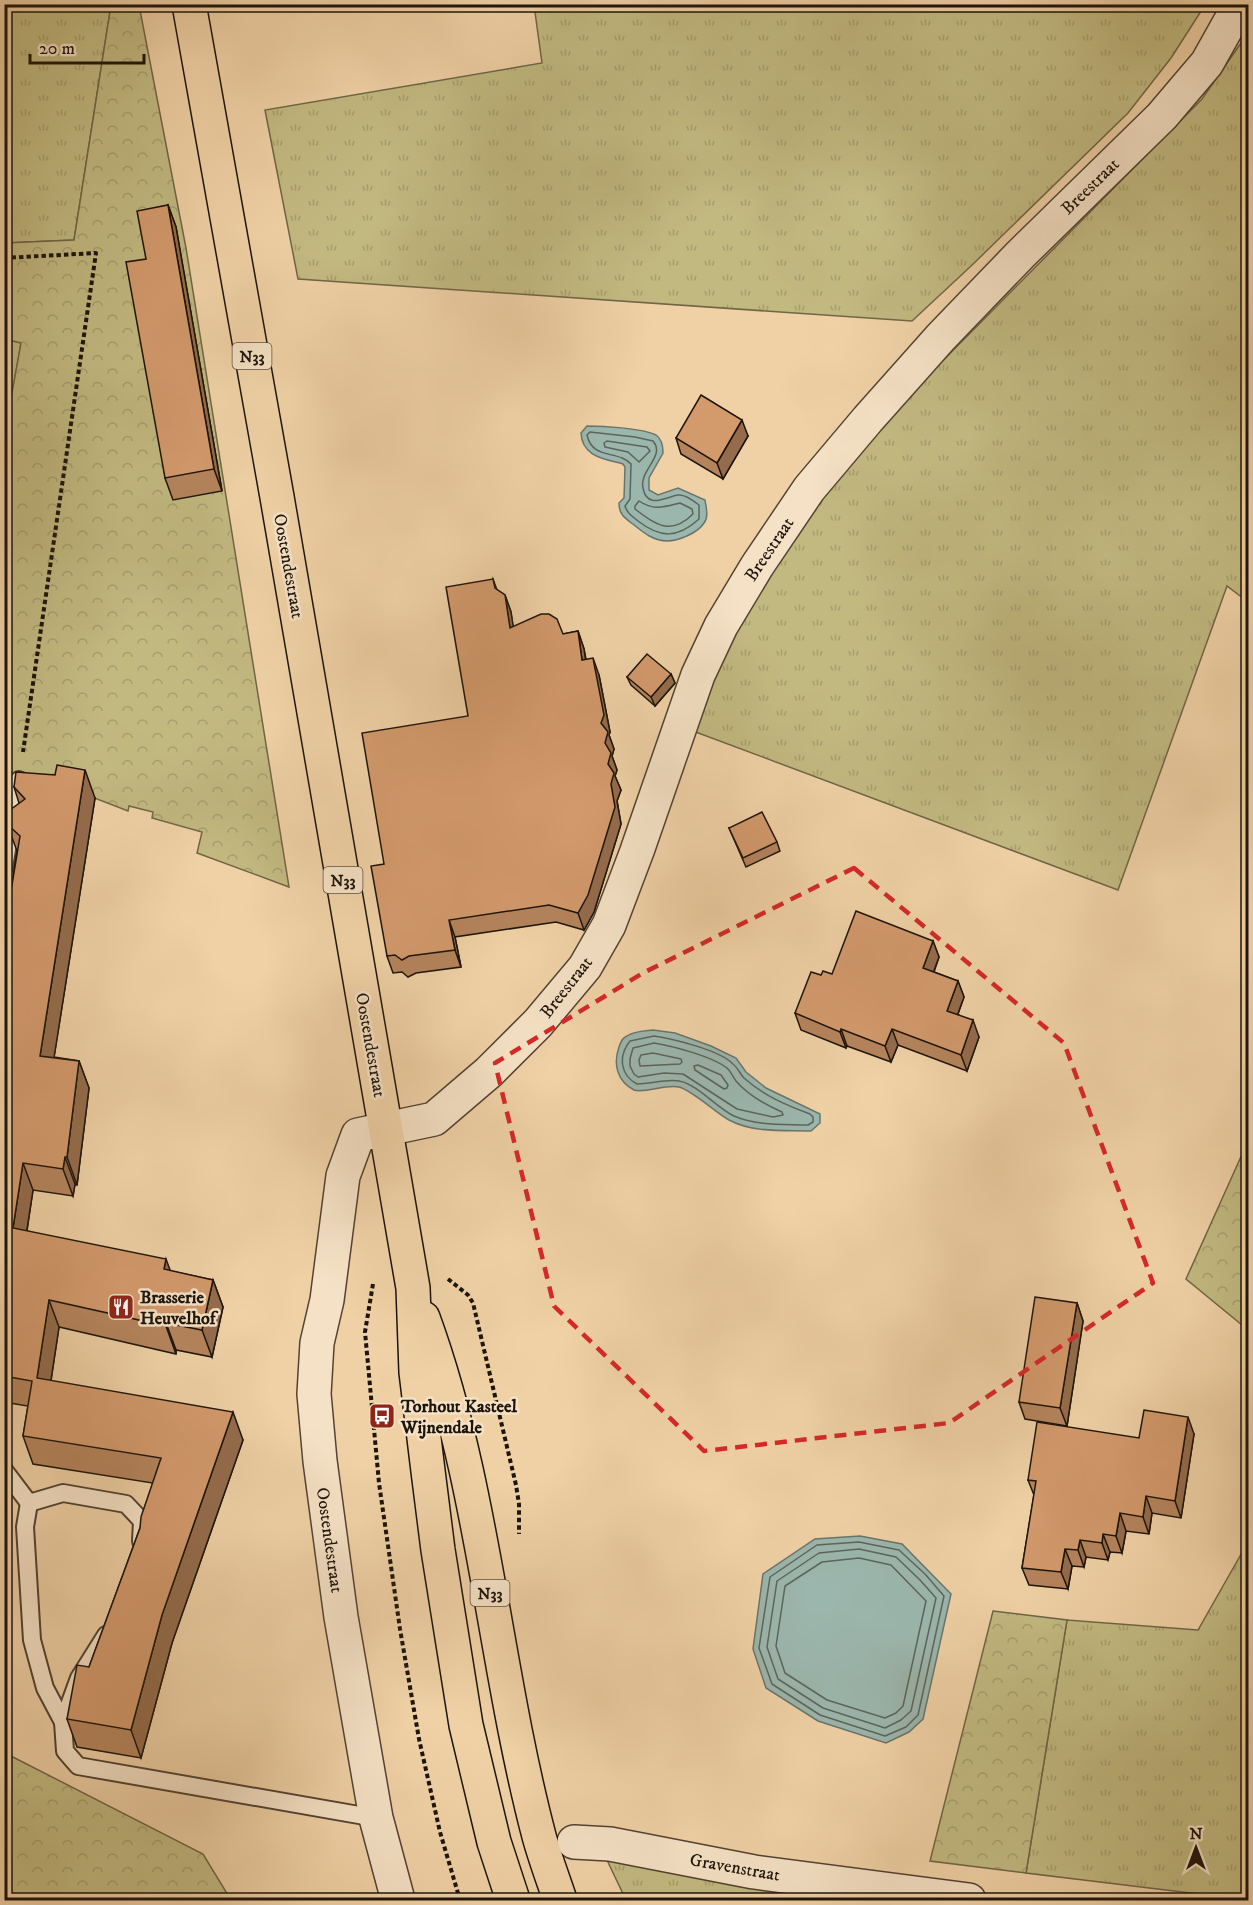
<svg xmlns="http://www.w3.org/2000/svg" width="1253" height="1905" font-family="'IM FELL DW Pica',serif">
<defs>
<pattern id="grass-tufts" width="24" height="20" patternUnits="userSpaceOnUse" patternTransform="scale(1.5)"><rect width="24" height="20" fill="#c2b981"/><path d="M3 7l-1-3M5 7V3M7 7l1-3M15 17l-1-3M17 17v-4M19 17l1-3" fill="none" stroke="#a69e6e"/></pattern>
<pattern id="forest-crowns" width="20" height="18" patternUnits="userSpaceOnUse" patternTransform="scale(1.5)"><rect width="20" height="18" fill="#c2b981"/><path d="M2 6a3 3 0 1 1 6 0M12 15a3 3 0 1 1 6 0" fill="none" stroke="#a69e6e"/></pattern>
</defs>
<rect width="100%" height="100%" fill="#f0d1a6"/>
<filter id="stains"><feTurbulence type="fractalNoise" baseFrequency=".00333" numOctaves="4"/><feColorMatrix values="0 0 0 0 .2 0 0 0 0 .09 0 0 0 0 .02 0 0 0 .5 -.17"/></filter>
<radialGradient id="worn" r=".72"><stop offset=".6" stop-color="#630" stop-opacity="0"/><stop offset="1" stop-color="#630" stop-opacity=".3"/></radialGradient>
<g fill="url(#grass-tufts)" stroke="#706646" stroke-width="1.5">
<path d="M4,5H111L74,240L5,243Z"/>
<path d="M534,5V4L1205,5L1171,58L1128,113L970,267L912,321L298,279L265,110L542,63Z"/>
<path d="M1248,33V602L1227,586L1118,890L693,731L720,657L771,568L823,495L889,415L1202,99Z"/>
<path d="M5,339L21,343L5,437Z"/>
<path d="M1248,1542V1900L1026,1873L1067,1620L1198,1630Z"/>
<path d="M606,1858L862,1900H626Z"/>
</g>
<g fill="url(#forest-crowns)" stroke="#706646" stroke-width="1.5">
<path d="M111,5H139L186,248L289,887L197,853L202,832L152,818L153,812L129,806L128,811L92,797L39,806L15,848L20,854L5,1027L4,437L21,343L5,339V243L74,240Z"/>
<path d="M1248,1141V1330L1186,1279Z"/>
<path d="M993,1611L1067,1620L1026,1873L930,1861Z"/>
<path d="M5,1753L203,1854L231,1900H5Z"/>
</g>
<g fill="#9bb6ad" stroke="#69756c" stroke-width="1.5">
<path d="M587,426C602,426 642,428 656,435C662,439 663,446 663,453L649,478V490L658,495L678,488L705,500C706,507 709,517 704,523C698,533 678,541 667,541C654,541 644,533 634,525C625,518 619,515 619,503L624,498L625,467L623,464C605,459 582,457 581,433Z"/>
<path d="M653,1030L675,1033L711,1046L736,1058L746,1072L766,1088L820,1114V1123L811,1131C784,1130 753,1133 729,1120C715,1112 693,1091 679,1087C665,1084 644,1094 634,1090C617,1081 613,1064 619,1047C621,1042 622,1038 627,1036C634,1031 645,1031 653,1030Z"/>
<path d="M860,1536L902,1544L951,1594L923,1719L909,1732L886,1743L818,1721L766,1688L753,1649L763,1574L815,1539Z"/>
</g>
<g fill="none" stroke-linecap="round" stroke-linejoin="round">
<g stroke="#5c655c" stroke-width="1.5">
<path d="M590,432L635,437L653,441C666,456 639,470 643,488C647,510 666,497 678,495C684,494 694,501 699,505V519C677,539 660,538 638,521C632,516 627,513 625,506L630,499L631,464C619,450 592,460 587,435Z"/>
<path d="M607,441L647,447L650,451L639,462L628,452L605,447L604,443Z"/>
<path d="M639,501C654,511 664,507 680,503L692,509L693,514C671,536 656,525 635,509V506Z"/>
<path d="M654,1036C673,1039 720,1050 733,1064C738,1068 740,1074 744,1078C764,1096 786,1105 810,1114L813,1117V1122L808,1125C784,1124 757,1126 734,1116C717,1108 697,1084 679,1081C664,1079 651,1084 637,1084C620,1075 618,1056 630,1041Z"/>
<path d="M654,1043C672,1046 715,1057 728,1069C731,1072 733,1077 736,1081C747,1094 766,1105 782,1112L783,1115L773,1117L737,1109L683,1074L664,1073L638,1077L634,1074L630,1066V1059L633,1048Z"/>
<path d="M653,1053L681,1059L682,1062L680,1064L640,1066L639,1060L641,1055Z"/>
<path d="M698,1065L721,1075L728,1085L727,1088L724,1089L695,1070L694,1066Z"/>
<path d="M859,1542L899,1550L925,1574L944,1596L918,1715L906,1727L885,1736L820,1715L772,1684L759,1648L770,1577L817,1545Z"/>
<path d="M859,1549L896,1557L920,1580L936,1598L911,1711L901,1720L885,1728L823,1708L778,1679L767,1647L777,1581L819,1553Z"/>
<path d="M859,1558L891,1565L926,1601L903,1706L896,1713L885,1718L827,1700L785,1673L776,1646L785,1586L822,1562Z"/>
</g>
<defs>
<g id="service">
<path d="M4,867L19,780"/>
<path d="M4,1470L29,1503"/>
<path d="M106,1635L79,1678L63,1722L65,1751L78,1766L376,1818"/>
<path d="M63,1722L45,1688L32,1640L25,1527L29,1503L63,1493L126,1504L142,1521L141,1541"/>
</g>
<g id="minor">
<path d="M574,1842L610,1844L754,1872L969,1900"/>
<path d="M398,1900L376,1818L341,1617L320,1461L314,1394L317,1343L327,1300L343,1176L358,1135L434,1119L489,1072L538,1023L585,967L609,925L637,851L698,675L721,626L757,566L809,489L868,419L941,337L1020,255L1162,116L1207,63L1240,4"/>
</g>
<g id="primary">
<path d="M189,4L277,497L413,1288L416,1372L428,1471L438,1550L466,1725L494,1842L513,1900"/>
<path d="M423,1318C484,1485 494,1665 539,1836C545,1858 553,1879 560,1900"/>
</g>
</defs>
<use href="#service" stroke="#524332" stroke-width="20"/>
<use href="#minor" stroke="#524332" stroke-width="36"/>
<use href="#primary" stroke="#1d140b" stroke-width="36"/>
<g stroke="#1d140b" stroke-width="4" stroke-dasharray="4.5 3" stroke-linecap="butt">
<path d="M4,258L96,253L23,752"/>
<path d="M448,1279L468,1295L473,1303L516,1485L519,1504V1534"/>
<path d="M373,1284L365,1332L379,1483L400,1629L419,1739L440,1832L460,1900"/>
</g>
<use href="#service" stroke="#f5e1c5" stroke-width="16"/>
<use href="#minor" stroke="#f5e1c5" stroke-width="33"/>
<use href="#primary" stroke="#f0d1a6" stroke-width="33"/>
</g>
<g fill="#b5845d" stroke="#1d140b" stroke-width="1.5">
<path d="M168,205L176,227L222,491L173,500L165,478L146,259Z"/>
<path d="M748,436L723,479L681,454L676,438Z"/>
<path d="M493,579L497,590L505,595L511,612L513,627L563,634L578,631L584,649L586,659L599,675L610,732L609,735L614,749L612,756L617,770L615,776L621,790L617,801L621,824L594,912L584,930L556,922L455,937L461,967L416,973L408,977L402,972L393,973L387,956L384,864L468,716Z"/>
<path d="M671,674L675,683L655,706L631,685L627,677Z"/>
<path d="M14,787L95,798L54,1057L79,1061L89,1088L77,1185L75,1184L73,1196L33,1190L27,1231L170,1271L213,1280L223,1307L212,1357L176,1350V1354L59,1327L51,1381L243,1440L172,1643L141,1758L77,1747L67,1719L89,1667L140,1528L153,1483L33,1464L23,1436L28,1406L4,1402V935L17,851L7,824L19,803Z"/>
<path d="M729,828L777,842L780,851L746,867Z"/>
<path d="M933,941L939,957L934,972L958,981L964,997L958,1014L979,1037L967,1071L898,1045L891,1062L847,1046L846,1048L801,1030L795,1013L821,975L832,974Z"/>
<path d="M1077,1303L1083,1321L1067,1426L1025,1419L1019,1402Z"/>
<path d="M1194,1434L1181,1518L1152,1513L1149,1534L1126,1531L1122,1553L1110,1552L1108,1560L1086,1557L1084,1567L1072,1566L1068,1589L1029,1585L1022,1568L1034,1495L1028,1480Z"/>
</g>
<g fill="#946c4c" stroke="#1d140b" stroke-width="1.5">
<path d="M168,205L176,227L222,491L214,469Z"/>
<path d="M742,420L748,436L723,479L717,463Z"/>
<path d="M505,595L511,612L516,645L510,628Z"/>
<path d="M578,631L584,649L588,677L582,660Z"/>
<path d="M593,658L599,675L610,732L609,735L614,749L612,756L617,770L615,776L621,790L617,801L621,824L594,912L584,930L578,913L608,764L601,723Z"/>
<path d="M671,674L675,683L655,706L651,697Z"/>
<path d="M85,770L95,798L50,1083L40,1056Z"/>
<path d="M449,920L455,937L461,967L455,950Z"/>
<path d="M933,941L939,957L929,984L923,968Z"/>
<path d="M958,981L964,997L953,1027L947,1011Z"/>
<path d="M973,1020L979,1037L967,1071L961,1055Z"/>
<path d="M841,1029L847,1046L846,1048L840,1032Z"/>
<path d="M892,1029L898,1045L891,1062L885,1046Z"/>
<path d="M79,1061L89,1088L77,1185L67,1157Z"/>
<path d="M65,1157L75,1184L73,1196L63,1169Z"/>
<path d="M23,1163L33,1190L23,1255L13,1228Z"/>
<path d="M166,1259L176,1286L164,1269Z"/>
<path d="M213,1280L223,1307L212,1357L202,1330Z"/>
<path d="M49,1300L59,1327L47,1406L37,1378Z"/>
<path d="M1077,1303L1083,1321L1067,1426L1060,1408Z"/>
<path d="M166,1323L176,1350V1354L166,1326Z"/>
<path d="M233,1412L243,1440L172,1643L141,1758L131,1730L162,1615Z"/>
<path d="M1188,1417L1194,1434L1181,1518L1175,1501Z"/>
<path d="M1146,1496L1152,1513L1149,1534L1143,1517Z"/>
<path d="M1120,1513L1126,1531L1122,1553L1116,1536Z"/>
<path d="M1103,1534L1110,1552L1108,1560L1102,1543Z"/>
<path d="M1080,1540L1086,1557L1084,1567L1078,1550Z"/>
<path d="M1065,1549L1072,1566L1068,1589L1061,1572Z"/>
</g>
<g fill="#d39a6c" stroke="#1d140b" stroke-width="1.5">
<path d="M168,205L214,469L165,478L126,262L146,259L137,211Z"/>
<path d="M701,395L742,420L717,463L676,438Z"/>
<path d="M493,579L495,588L505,595L510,628L541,614H549L557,619L563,634L578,631L582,660L593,658L604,715L601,723L608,732L605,743L611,753L608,764L614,773L611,784L615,807L588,895L578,913L549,905L449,920L455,950L409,956L402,960L395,955L387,956L371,866L384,864L362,733L468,716L446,587Z"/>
<path d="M647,654L671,674L651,697L627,677Z"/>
<path d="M57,765L85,770L40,1056L79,1061L67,1157H65L63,1169L23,1163L13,1228L166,1259L164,1269L213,1280L202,1330L166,1323V1326L49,1300L37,1378L233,1412L162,1615L131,1730L67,1719L77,1665L89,1667L140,1528L141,1517L161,1458L23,1436L32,1381L4,1376V934L20,836L7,824L10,810L25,799L14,787L16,772L55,775Z"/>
<path d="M762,812L777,842L743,858L729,828Z"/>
<path d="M856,911L933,941L923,968L958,981L947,1011L973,1020L961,1055L892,1029L885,1046L841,1029L840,1032L795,1013L811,972L821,975L823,971L832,974Z"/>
<path d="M1035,1297L1077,1303L1060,1408L1019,1402Z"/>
<path d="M1144,1410L1188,1417L1175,1501L1146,1496L1143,1517L1120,1513L1116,1536L1103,1534L1102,1543L1080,1540L1078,1550L1065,1549L1061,1572L1022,1568L1036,1481L1028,1480L1037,1422L1139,1438Z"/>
</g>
<path fill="none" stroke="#d62828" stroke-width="4.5" stroke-dasharray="12 8" stroke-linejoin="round" d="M854,868L1064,1043L1153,1283L949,1423L704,1451L554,1306L495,1063L643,973Z"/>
<defs>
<symbol id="restaurant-square" viewBox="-11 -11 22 22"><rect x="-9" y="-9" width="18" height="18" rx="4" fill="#8f2418" stroke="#f5e1c5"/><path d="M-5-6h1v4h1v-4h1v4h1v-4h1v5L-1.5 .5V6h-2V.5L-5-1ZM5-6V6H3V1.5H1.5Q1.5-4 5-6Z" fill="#fff"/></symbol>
<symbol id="bus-square" viewBox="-11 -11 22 22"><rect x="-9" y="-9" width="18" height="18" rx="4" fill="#8f2418" stroke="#f5e1c5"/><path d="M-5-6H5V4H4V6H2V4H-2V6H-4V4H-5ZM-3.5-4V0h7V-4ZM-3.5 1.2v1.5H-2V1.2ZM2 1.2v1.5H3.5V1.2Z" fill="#fff"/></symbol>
</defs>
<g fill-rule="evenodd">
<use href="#restaurant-square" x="106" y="1292" width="30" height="30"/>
<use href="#bus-square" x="367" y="1401" width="30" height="30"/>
</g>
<g text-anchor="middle" stroke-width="5" stroke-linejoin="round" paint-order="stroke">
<g fill="#f5e1c5" stroke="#5e5243" stroke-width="1.5">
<rect x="232.5" y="343" width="39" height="26" rx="4.5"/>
<rect x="323.5" y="867" width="39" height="26" rx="4.5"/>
<rect x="470.5" y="1580" width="39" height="26" rx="4.5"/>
</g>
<g font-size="16" font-weight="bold" fill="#1d140b">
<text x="252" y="362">N33</text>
<text x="343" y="886">N33</text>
<text x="490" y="1599">N33</text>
</g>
<g font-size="18" fill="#1d140b" stroke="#f5e1c5">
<text transform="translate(1090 186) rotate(-44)" y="6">Breestraat</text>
<text transform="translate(769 549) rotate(-56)" y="6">Breestraat</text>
<text transform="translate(289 566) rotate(80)" y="6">Oostendestraat</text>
<text transform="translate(566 987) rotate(-52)" y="6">Breestraat</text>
<text transform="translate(371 1045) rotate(80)" y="6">Oostendestraat</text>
<text transform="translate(330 1540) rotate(82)" y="6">Oostendestraat</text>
<text transform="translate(735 1867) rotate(10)" y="6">Gravenstraat</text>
</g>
<g font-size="18" font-weight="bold" fill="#1d140b" stroke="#f5e1c5" text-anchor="start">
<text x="140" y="1303">Brasserie<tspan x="140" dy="21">Heuvelhof</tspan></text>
<text x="401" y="1412">Torhout Kasteel<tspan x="401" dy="21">Wijnendale</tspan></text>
</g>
</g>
<rect width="1253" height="1905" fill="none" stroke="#f0d1a6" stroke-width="24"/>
<rect x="6" y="6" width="1241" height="1893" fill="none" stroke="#1d140b" stroke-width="3"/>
<rect x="12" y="12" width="1229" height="1881" fill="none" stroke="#1d140b" stroke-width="1.5"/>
<g transform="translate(1196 1848)" stroke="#f5e1c5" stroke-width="4.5" paint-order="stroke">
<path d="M0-4.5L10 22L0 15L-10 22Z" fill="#1d140b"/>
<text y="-9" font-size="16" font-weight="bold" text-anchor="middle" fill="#1d140b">N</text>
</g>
<path d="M30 54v9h114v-9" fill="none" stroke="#1d140b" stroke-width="3"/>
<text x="39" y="54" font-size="18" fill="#1d140b" stroke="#f5e1c5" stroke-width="4.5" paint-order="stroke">20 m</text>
<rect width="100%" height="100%" filter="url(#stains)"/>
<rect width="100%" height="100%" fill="url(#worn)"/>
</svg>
